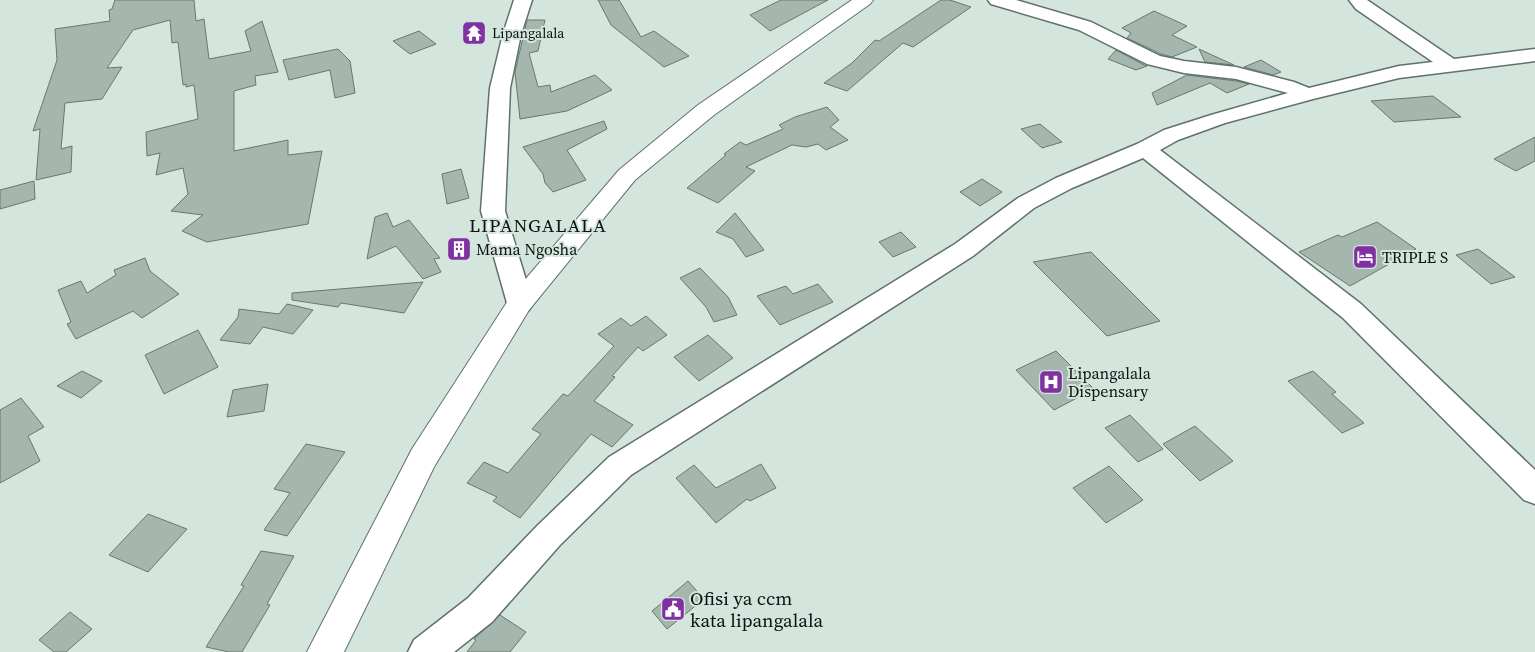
<svg xmlns="http://www.w3.org/2000/svg" width="1535" height="652" font-family="'Source Serif 4',serif">
<rect width="100%" height="100%" fill="#d3e5dc"/>
<g fill="#a4b6ad" stroke="#687870">
<path d="M115,0H194L196,21L204,19L209,59L251,51L245,31L262,21L278,72L255,76L256,85L234,91V151L288,140V155L322,151L308,224L207,242L182,231L203,215L171,211L188,194L183,168L156,175L160,153L147,156L146,132L198,119L194,85L186,87V84L183,85L178,42L172,43L170,20L133,30L107,68L122,67L102,99L65,103L61,149L72,146L71,172L36,180L40,129L33,131L57,60L55,29L110,21L109,10L112,9Z"/>
<path d="M598,0H619L641,37L654,31L689,56L664,67L611,25Z"/>
<path d="M781,0H828L770,31L750,15Z"/>
<path d="M941,0H950L971,7L913,47L903,43L847,91L824,83L852,63L875,40L879,41Z"/>
<path d="M1154,11L1187,26L1172,35L1197,47L1172,57L1161,54L1127,38L1131,33L1122,28Z"/>
<path d="M527,20H545L538,51L529,53L538,87L550,85L551,92L595,75L612,90L567,111L520,119L515,72Z"/>
<path d="M419,31L436,44L410,54L393,41Z"/>
<path d="M338,49L350,61L355,93L335,98L330,70L289,80L283,60Z"/>
<path d="M1199,49L1234,65L1205,62Z"/>
<path d="M1116,50L1146,66H1147L1136,70L1108,59Z"/>
<path d="M1261,60L1281,72L1273,75L1244,67Z"/>
<path d="M1187,75L1236,81L1249,84L1227,93L1210,83L1157,105L1152,93Z"/>
<path d="M1433,96L1461,117L1394,122L1371,101Z"/>
<path d="M827,107L839,120L830,127L848,140L826,150L818,144L806,147L792,145L746,167L755,171L718,203L687,188L726,155L724,154L740,142L746,145L783,129L779,125L795,117Z"/>
<path d="M604,121L607,129L567,150L586,180L553,192L545,183L543,174L523,147Z"/>
<path d="M1040,124L1062,142L1042,148L1021,129Z"/>
<path d="M1535,137V161L1516,171L1494,159Z"/>
<path d="M461,169L469,198L447,204L442,174Z"/>
<path d="M982,179L1002,192L980,206L960,192Z"/>
<path d="M34,181L35,199L0,209V190Z"/>
<path d="M387,213L393,227L409,220L440,258L434,259L441,272L423,279L396,246L367,259L375,217Z"/>
<path d="M735,213L764,250L746,257L733,239L716,232Z"/>
<path d="M1377,222L1416,249L1350,286L1299,252L1338,235L1342,237Z"/>
<path d="M901,232L916,247L893,257L879,242Z"/>
<path d="M1478,249L1515,277L1491,284L1456,255Z"/>
<path d="M1091,252L1160,321L1107,336L1033,262Z"/>
<path d="M145,258L150,271L179,294L142,318L133,311L76,339L67,324L71,322L58,290L81,281L87,293L116,275L114,270Z"/>
<path d="M700,268L728,297L737,315L714,322L706,307L680,278Z"/>
<path d="M423,282L404,313L341,303L338,307L292,300V293Z"/>
<path d="M818,284L833,302L780,325L757,296L786,286L793,294Z"/>
<path d="M287,304L313,310L293,334L263,327L250,344L220,340L238,317L239,309L279,314Z"/>
<path d="M646,316L667,335L643,351L638,347L612,376L615,377L594,401L633,425L612,447L591,434L520,518L493,501L497,497L467,483L484,462L508,473L541,434L532,429L563,394L568,396L614,346L598,334L621,318L631,326Z"/>
<path d="M198,330L218,367L164,394L145,355Z"/>
<path d="M708,335L733,358L699,381L674,357Z"/>
<path d="M1056,351L1094,389L1054,410L1016,370Z"/>
<path d="M82,371L102,381L81,398L57,386Z"/>
<path d="M1313,371L1336,392L1332,394L1364,423L1342,433L1288,381Z"/>
<path d="M268,384L264,411L227,417L233,390Z"/>
<path d="M21,398L44,427L28,436L40,461L0,483V410Z"/>
<path d="M1130,415L1163,449L1138,462L1105,428Z"/>
<path d="M1195,426L1233,461L1200,481L1163,444Z"/>
<path d="M306,444L345,452L287,536L264,530L290,493L274,489Z"/>
<path d="M761,464L776,488L750,501L747,499L716,523L676,478L694,465L716,488Z"/>
<path d="M1109,466L1143,500L1106,523L1073,488Z"/>
<path d="M148,514L187,529L148,572L109,555Z"/>
<path d="M261,551L294,556L267,604L270,605L242,652H229L206,647L244,586L241,585Z"/>
<path d="M688,581L704,599L667,629L652,611Z"/>
<path d="M70,612L92,629L66,652H54L39,640Z"/>
<path d="M500,615L526,632L510,652H467L476,640L474,639Z"/>
</g>
<g fill="none" stroke-linecap="round" stroke-linejoin="round">
<defs>
<g id="minor">
<path d="M514,0H532L521,34L510,88L505,211L533,303L529,310L520,312L511,310L507,303L481,211L490,88L503,34Z"/>
<path d="M988,0H1016L1091,22L1160,56L1184,61L1236,67L1294,82L1309,88L1399,66L1433,62L1356,9L1349,0H1367L1454,59L1535,49V61L1399,78L1313,99L1225,123L1178,140L1160,150L1361,304L1535,470V504L1524,500L1343,318L1143,158L1072,188L1034,208L973,256L631,475L560,545L492,622L454,652H408L414,640L468,598L538,525L609,457L955,244L1018,198L1056,178L1137,144L1164,130L1211,115L1288,93L1236,79L1184,73L1147,64L1079,30L991,4Z"/>
</g>
<path id="secondary" d="M852,0H873L870,4L714,115L635,180L529,310L434,467L344,652H307L412,449L511,296L619,170L698,105Z"/>
</defs>
<use href="#minor" stroke="#617169" stroke-width="3"/>
<use href="#secondary" stroke="#617169" stroke-width="2"/>
<use href="#minor" fill="#fff" fill-rule="evenodd"/>
<use href="#secondary" fill="#fff" fill-rule="evenodd"/>
</g>
<defs>
<symbol id="temple-square" viewBox="-11 -11 22 22"><rect x="-9" y="-9" width="18" height="18" rx="4" fill="#7f30a1" stroke="#d3e5dc"/><path d="M0-6L5-2H3V0L6.5 2.5H4V6H1.5V3h-3V6H-4V2.5H-6.5L-3 0V-2H-5Z" fill="#fff"/></symbol>
<symbol id="building-square" viewBox="-11 -11 22 22"><rect x="-9" y="-9" width="18" height="18" rx="4" fill="#7f30a1" stroke="#d3e5dc"/><path d="M-4-6H4V6H1V3H-1V6H-4ZM-2.5-4.3h1.7v1.8h-1.7ZM.8-4.3h1.7v1.8H.8ZM-2.5-1h1.7V.8h-1.7ZM.8-1h1.7V.8H.8Z" fill="#fff"/></symbol>
<symbol id="hotel-square" viewBox="-11 -11 22 22"><rect x="-9" y="-9" width="18" height="18" rx="4" fill="#7f30a1" stroke="#d3e5dc"/><path d="M-6-4.5h1.5V1H6V5H4.5V3h-9V5H-6ZM-4 0a1.8 1.8 0 1 1 3.6 0ZM.5 0V-2.5h3Q6-2.5 6 0Z" fill="#fff"/></symbol>
<symbol id="hospital-square" viewBox="-11 -11 22 22"><rect x="-9" y="-9" width="18" height="18" rx="4" fill="#7f30a1" stroke="#d3e5dc"/><path d="M-5-5h3v3.5h4V-5h3V5h-3V1.5h-4V5h-3Z" fill="#fff"/></symbol>
<symbol id="civic-square" viewBox="-11 -11 22 22"><rect x="-9" y="-9" width="18" height="18" rx="4" fill="#7f30a1" stroke="#d3e5dc"/><path d="M-.6-6.5H3V-4.5H.6V-3L4-1V1h2V6H-6V1h2V-1L-.6-3ZM-1.2 2.5V6h2.4V2.5Z" fill="#fff"/></symbol>
</defs>
<g fill-rule="evenodd">
<use href="#temple-square" x="460" y="19" width="28" height="28"/>
<use href="#building-square" x="445" y="235" width="28" height="28"/>
<use href="#hotel-square" x="1351" y="243" width="28" height="28"/>
<use href="#hospital-square" x="1037" y="368" width="28" height="28"/>
<use href="#civic-square" x="659" y="595" width="28" height="28"/>
</g>
<g text-anchor="middle" stroke-width="4" stroke-linejoin="round" paint-order="stroke">
<g font-size="14" fill="#0d1310" stroke="#d3e5dc" text-anchor="start">
<text x="492" y="38">Lipangalala</text>
</g>
<g font-size="16" fill="#0d1310" stroke="#d3e5dc" text-anchor="start">
<text x="476" y="255">Mama Ngosha</text>
<text x="1382" y="263">TRIPLE S</text>
<text x="1068" y="379">Lipangalala<tspan x="1068" dy="18">Dispensary</tspan></text>
</g>
<g font-size="19" letter-spacing="1" fill="#0d1310" stroke="#d3e5dc">
<text x="538" y="232">LIPANGALALA</text>
</g>
<g font-size="19" fill="#0d1310" stroke="#d3e5dc" text-anchor="start">
<text x="690" y="605">Ofisi ya ccm<tspan x="690" dy="22">kata lipangalala</tspan></text>
</g>
</g>
</svg>
